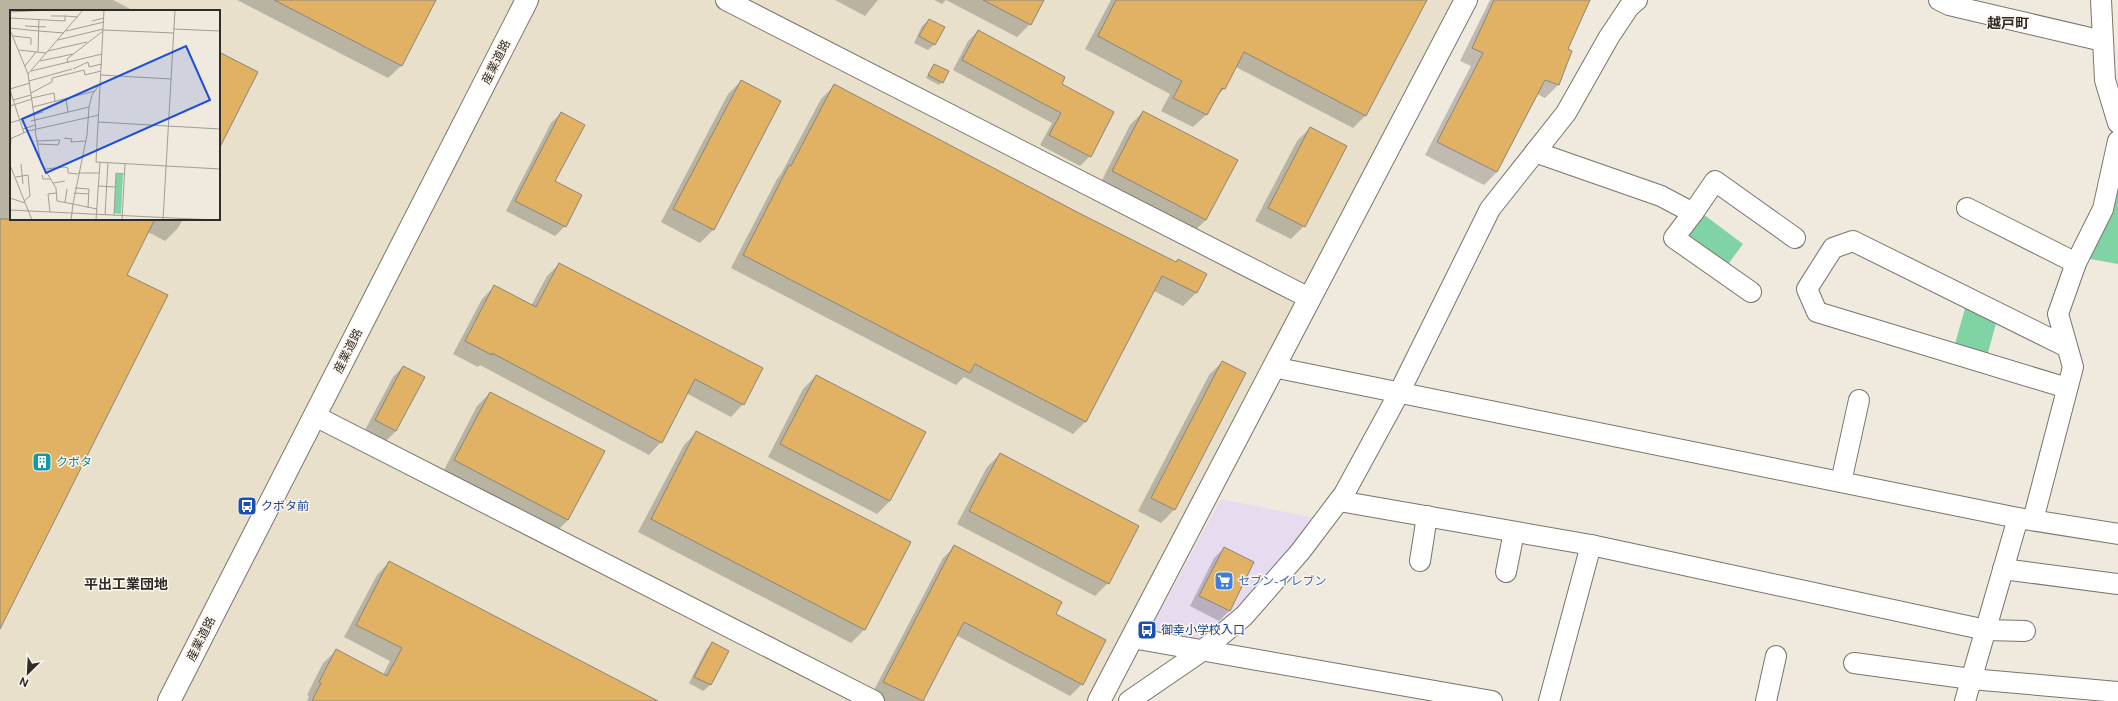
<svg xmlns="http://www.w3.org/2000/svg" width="2118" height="701" font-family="'Public Sans','Noto Sans JP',sans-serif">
<rect width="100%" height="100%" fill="#f0e9de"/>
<path fill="#e7dbef" d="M1221,499L1319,519L1238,614L1200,644L1146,637Z"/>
<path fill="#e8e0ca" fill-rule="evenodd" d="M0,0H1454L1091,701H0ZM11,11H219V219H11Z"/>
<g fill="#80d3a4">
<path d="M2115,193H2118V264L2085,258Z"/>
<path d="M1703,214L1743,244L1726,267L1690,241L1689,234Z"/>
<path d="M1966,305L1997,320L1987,356L1955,344Z"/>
</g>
<g fill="#0003">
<path d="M0,0H113L134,11H11V219H183L178,228L165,241L148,232L126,275L0,627Z"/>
<path d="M237,0H435L401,66L388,78Z"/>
<path d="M835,0H878L865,16Z"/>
<path d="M934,0H1043L1030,24L1017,37L946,0L942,4Z"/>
<path d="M1111,0H1426L1366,115L1353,128L1236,67L1224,89L1215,98L1206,115L1193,127L1161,111L1170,94L1085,49Z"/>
<path d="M1490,0H1582L1567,50L1571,51L1558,85L1545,98L1537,94L1497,172L1484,185L1425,155L1471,66L1460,61Z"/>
<path d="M929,20L935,44L928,50L914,43L922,26Z"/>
<path d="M978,31L1060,84L1090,156L1080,166L1040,145L1052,123L953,70L968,41Z"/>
<path d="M934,65L942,82L939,85L926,78Z"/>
<path d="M741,81L780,101L713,230L700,243L661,222L728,94Z"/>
<path d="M834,86L1077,212L1175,262L1178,260L1205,274L1196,293L1183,306L1154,291L1086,421L1073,434L964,377L956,385L731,268L777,179L781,174L821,99Z"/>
<path d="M1143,112L1206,220L1193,232L1100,184L1130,125Z"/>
<path d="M561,113L554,181L581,195L565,226L555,236L506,211L551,123Z"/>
<path d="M1310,128L1304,226L1291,239L1255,221L1297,141Z"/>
<path d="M559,264L743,404L731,417L686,393L661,442L649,455L480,365L478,367L453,354L482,299L494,287L531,306L547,276Z"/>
<path d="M1222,362L1245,374L1174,510L1161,523L1138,511L1209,375Z"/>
<path d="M403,367L396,431L386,441L365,430L393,377Z"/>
<path d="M816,376L890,501L877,514L768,457L803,389Z"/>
<path d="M490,393L568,520L555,533L442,474L477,406Z"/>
<path d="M697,432L910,543L864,630L851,643L638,532L684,445Z"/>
<path d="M1000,454L1108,583L1095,596L957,524L987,467Z"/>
<path d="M954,547L1054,615L1082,684L1070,696L956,635L922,701H886L872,694L943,558Z"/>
<path d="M1224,548L1253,562L1229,611L1219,621L1190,606L1214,558Z"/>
<path d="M389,562L656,701H307L309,696L307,695L323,663L336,651L383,675L390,661L344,637L377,575Z"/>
<path d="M712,643L727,651L710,685L703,691L689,683L706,650Z"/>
</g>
<g fill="#e1b263" stroke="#8b857c">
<path d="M274,0H436L402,66Z"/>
<path d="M983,0H1044L1031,25Z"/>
<path d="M1116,0H1427L1366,116L1244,52L1225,89L1222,88L1207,115L1173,98L1182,81L1098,36Z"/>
<path d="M1494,0H1590L1568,49L1572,51L1559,85L1545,80L1497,172L1437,142L1483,53L1472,48Z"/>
<path d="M929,19L945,27L935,45L919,36Z"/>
<path d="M978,30L1065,77L1062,84L1114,112L1091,157L1049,135L1061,113L962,60Z"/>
<path d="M219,52L258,72L219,149Z"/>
<path d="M934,64L949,71L943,83L928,75Z"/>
<path d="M741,80L781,101L714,230L673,209Z"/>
<path d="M834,84L1077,212L1176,262L1178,259L1207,274L1197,293L1162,276L1086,422L975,364L970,373L743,255L789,165L791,166Z"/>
<path d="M1143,111L1238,160L1206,220L1112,171Z"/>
<path d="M561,112L585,125L555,181L582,195L566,227L515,201Z"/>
<path d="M1310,127L1347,146L1305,227L1268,208Z"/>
<path d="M0,219H155L127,275L168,295L0,629Z"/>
<path d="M559,263L763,368L744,405L695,379L662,443L492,353V355L465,341L494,285L536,307Z"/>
<path d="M1222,361L1246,373L1175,510L1151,498Z"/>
<path d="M403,366L425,377L396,431L375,420Z"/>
<path d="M816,375L926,432L890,501L780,444Z"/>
<path d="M490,392L605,451L568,520L454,460Z"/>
<path d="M696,431L911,542L865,630L651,519Z"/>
<path d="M1000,453L1139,526L1109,584L969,511Z"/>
<path d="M954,545L1062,602L1056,614L1106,640L1083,685L964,622L923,701L883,682Z"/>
<path d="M1224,547L1254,562L1230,611L1199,596Z"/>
<path d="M389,561L658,701H312L321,683L319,682L336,649L387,676L402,648L356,625Z"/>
<path d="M712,642L729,651L711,685L694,677Z"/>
</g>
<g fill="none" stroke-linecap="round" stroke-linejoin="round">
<defs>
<g id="street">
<path d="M726,0L1309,298"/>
<path d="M1939,0L1949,5L2103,41"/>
<path d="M2101,0L2105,80L2118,123"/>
<path d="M1535,152L1661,196L1693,213L1674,238L1751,292"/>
<path d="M1967,208L2076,263"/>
<path d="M1693,213L1715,181L1795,238"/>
<path d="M2067,347L1853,241L1833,248L1807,289L1817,312L2067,388"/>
<path d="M1273,367L2018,518L2118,534"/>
<path d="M315,416L874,701"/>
<path d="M1841,482L1859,400"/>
<path d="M1339,501L1591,545L1986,630L2025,631"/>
<path d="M2033,520L2073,367L2058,314L2076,263L2103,209L2118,141"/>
<path d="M1420,561L1427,516"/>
<path d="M2003,569L2118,584"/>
<path d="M1506,572L1514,532"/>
<path d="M1132,638L1492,701"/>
<path d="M1854,663L1971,679L2118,692"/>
<path d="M1129,701L1202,651L1244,616L1300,552L1344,494L1399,393L1490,209L1566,113L1609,37L1629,7L1637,0"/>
<path d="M1549,701L1591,545"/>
<path d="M1766,701L1776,656"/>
<path d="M1965,701L2018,518"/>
</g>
<g id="secondary">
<path d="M169,701L527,0"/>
<path d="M1099,701L1466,0"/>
</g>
</defs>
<use href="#street" stroke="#7a746b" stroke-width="22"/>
<use href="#secondary" stroke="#7a746b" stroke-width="24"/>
<use href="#street" stroke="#fff" stroke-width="20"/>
<use href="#secondary" stroke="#fff" stroke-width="22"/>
</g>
<defs>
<symbol id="building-square" viewBox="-11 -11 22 22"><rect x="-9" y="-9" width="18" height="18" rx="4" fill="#0f9aa8" stroke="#fdf6ec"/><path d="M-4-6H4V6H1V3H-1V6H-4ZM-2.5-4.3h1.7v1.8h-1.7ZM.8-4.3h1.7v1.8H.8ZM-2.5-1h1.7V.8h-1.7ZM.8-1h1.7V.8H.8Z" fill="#fff"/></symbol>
<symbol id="bus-square" viewBox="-11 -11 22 22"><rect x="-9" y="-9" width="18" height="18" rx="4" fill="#1a4fb4" stroke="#fdf6ec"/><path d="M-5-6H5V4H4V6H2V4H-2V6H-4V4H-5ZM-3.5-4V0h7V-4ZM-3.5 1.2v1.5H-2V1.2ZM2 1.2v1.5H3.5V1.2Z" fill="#fff"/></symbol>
<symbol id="supermarket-square" viewBox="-11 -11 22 22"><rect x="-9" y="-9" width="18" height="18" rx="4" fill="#3f7fe0" stroke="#fdf6ec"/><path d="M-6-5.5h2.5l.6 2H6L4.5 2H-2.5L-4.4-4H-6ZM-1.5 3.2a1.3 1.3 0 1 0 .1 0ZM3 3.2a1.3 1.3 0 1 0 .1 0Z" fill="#fff"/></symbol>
</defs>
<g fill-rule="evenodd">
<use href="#building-square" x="31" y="451" width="22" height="22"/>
<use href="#bus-square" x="236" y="495" width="22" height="22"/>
<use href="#supermarket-square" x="1213" y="570" width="22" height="22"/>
<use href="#bus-square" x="1136" y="619" width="22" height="22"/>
</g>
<g text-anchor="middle" stroke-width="3" stroke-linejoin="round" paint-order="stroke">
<g font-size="12" fill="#2e2c28" stroke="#fdf6ec">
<text transform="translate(496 62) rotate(-63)" y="4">産業道路</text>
<text transform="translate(348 351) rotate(-63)" y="4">産業道路</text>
<text transform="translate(201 639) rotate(-63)" y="4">産業道路</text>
</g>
<g font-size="12" fill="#0d838f" stroke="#fdf6ec" text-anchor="start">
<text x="56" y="466">クボタ</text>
</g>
<g font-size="12" fill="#164399" stroke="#fdf6ec" text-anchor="start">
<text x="261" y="510">クボタ前</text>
<text x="1161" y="634">御幸小学校入口</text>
</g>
<g font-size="12" fill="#366cbe" stroke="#fdf6ec" text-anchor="start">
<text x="1238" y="585">セブン-イレブン</text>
</g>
<g font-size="14" font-weight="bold" fill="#2e2c28" stroke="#fdf6ec">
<text x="2008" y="28">越戸町</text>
<text x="126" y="589">平出工業団地</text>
</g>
</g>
<g transform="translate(10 10)">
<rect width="210" height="210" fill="#f0e9de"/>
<path d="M106,164H113L111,204L104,203Z" fill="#80d3a4"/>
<path fill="none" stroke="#a29d95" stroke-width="1" d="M94,0L86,152L210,159M0,2L38,0M41,6H55M0,8L55,11V6L68,7M82,11L94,8M15,16L36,17M0,18L28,21M164,19L210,21M0,20L18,64L26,119M93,20L164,23M29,21L54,23M56,21L94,12M3,26L21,28V35M48,30L93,19M9,40L36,43M38,41L77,32M28,42L29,9M30,51L63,44M58,53L57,49L93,21M15,56L26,42M63,59L78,52L79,57L92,54M21,61L92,44M18,64L73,0M91,65L161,69M19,71L62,59M0,79L20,73M0,80L14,123M21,83L42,72V68L74,60L75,65L91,61M22,88L44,83L45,91M56,88L58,103M3,90L21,85M0,96L22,89M23,97L85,81M21,111L79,97M88,112L210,119M0,113L33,102M13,119L25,115M25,120L31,153L46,178L47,191L63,194L61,210M54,128L62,129L61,132L76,131M0,129L18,121L89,105M26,131L50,130L48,135L28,134M0,144L1,128M11,154L13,174M0,155L22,210M36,159L54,157L58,158V163L68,164M68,163H89M32,165L33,169H41M6,167L18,165L20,186L14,191M43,173L55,171M88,176L105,177M65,178L79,179L78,198M64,183L79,184M0,188L15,193M55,192L57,179M87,199L63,194L77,125L79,97L82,85L91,72M0,200L204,210M40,202L38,184L46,183M95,205L98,153M104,205L106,163L114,164M86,210L90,152M112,210L115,154M153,210L165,0"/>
<path fill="#1d4ed8" fill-opacity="0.15" stroke="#1d4ed8" stroke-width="2" d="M176,36L200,90L36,163L12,109Z"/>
<rect width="210" height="210" fill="none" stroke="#2e2c28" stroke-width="2"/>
</g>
<g transform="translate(28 673) rotate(204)" stroke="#fdf6ec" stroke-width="3" paint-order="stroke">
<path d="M0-3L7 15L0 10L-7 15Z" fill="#2e2c28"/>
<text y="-6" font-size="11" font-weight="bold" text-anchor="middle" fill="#2e2c28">N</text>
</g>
</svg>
